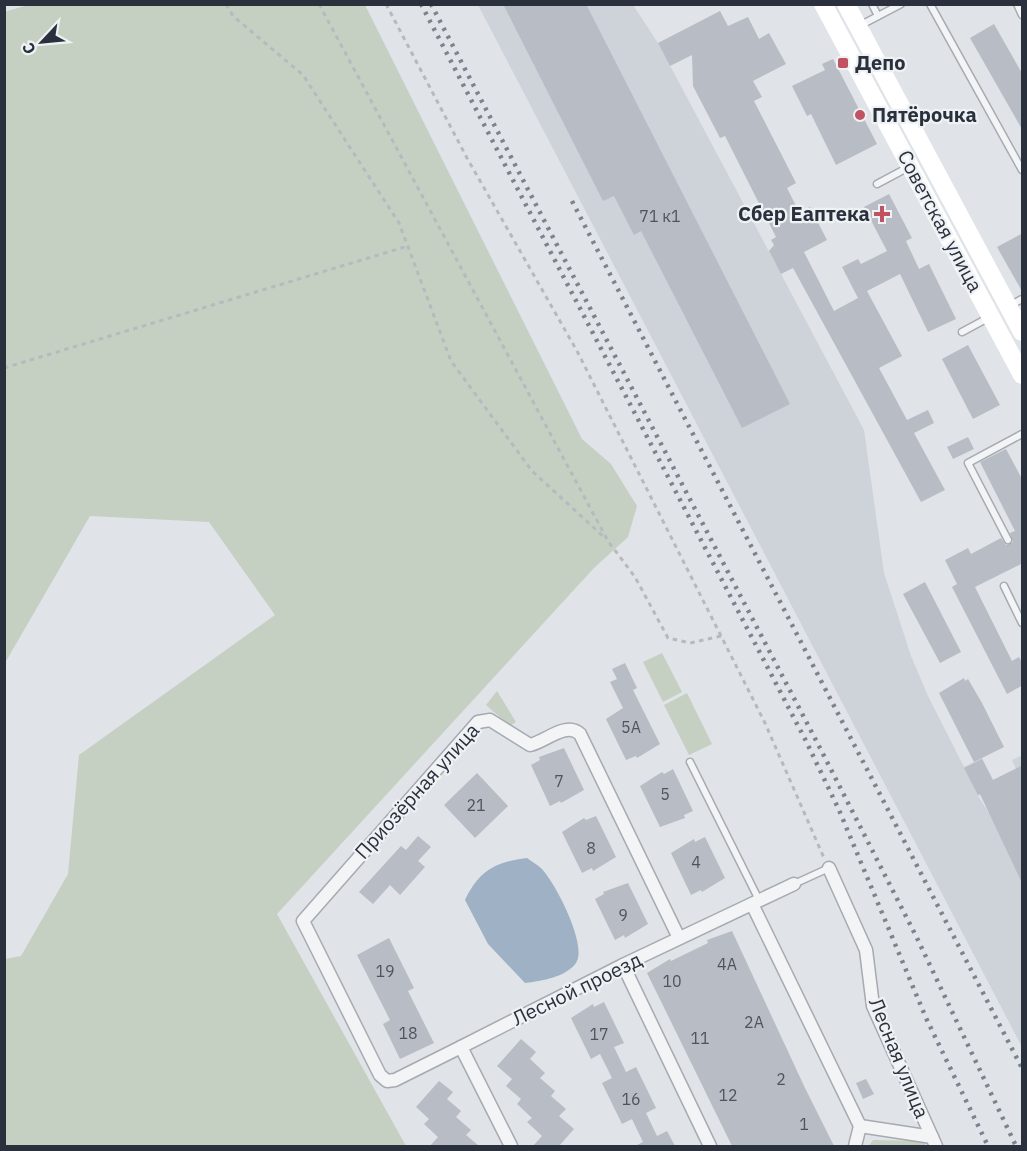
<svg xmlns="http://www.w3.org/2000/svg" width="1027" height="1151" font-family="'IBM Plex Sans',sans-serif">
<rect width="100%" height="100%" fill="#e0e3e7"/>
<path fill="#ced2d9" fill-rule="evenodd" d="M478,5H633L658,43L864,430L884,573L911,656L928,696L964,767L982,758L993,780L1016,769L1012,760L1021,756L1022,758V1047ZM991,789L989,813L978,796Z"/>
<g fill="#c6d0c2">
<path d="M28,5H365L582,439L611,464L637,506L628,537L594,568L277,914L406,1146H5V959L21,956L68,874L79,755L275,615L209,522L90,516L5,663L4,12Z"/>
<path d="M662,653L682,692L663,702L643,662Z"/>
<path d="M497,691L516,722L510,726L486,705Z"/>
<path d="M687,693L712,744L689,755L664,705Z"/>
<path d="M873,1140L923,1141L926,1146H869Z"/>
</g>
<path fill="#9fb1c4" d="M527,858C531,861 538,865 542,869C555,883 588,945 576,963C566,977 542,981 525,983L488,944L465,900C479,871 494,862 527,858Z"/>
<g fill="#b8bcc4">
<path d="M503,4H586L790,404L742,428L641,231L634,235L614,196L603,201Z"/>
<path d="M720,11L728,26L748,17L759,39L769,33L786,64L753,81L762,97L754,101L796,183L787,188L799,212L810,207L827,240L804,252L834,311L858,298L842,267L858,259L861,264L887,251L864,207L889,194L912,238L906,241L919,269L929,264L956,319L928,332L900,274L867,291L902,356L879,368L907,420L928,410L934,423L914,433L945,490L921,502L793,268L781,274L769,251L774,245L771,240L776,237L725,136L720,138L693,86L692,55L670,66L658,43Z"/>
<path d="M994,24L1023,75V131L970,38Z"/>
<path d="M833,59L877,144L836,165L811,114L807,116L792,86L825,70L822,64Z"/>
<path d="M1023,233V293L997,247Z"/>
<path d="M968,345L1000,405L973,419L942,359Z"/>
<path d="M968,437L974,449L953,459L947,447Z"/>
<path d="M1006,449L1023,481V563L975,587L1012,661L1019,657L1023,664V685L1007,694L952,587L957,584L945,560L968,548L971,554L1001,538L1006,545L1013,542L1010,533L1015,531L980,462Z"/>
<path d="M925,582L961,652L940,663L903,594Z"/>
<path d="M625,663L637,688L633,690L660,744L637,758L636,756L626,760L606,719L623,708L610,682L617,679L612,669Z"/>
<path d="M964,678L965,681L968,679L982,703L1004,747L974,762L939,693Z"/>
<path d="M564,748L584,790L561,803L560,801L550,806L531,765L540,760L539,757Z"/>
<path d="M982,759L993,780L1023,765V885L980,794L978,795L964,768Z"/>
<path d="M673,769L693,811L684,815L685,818L660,827L640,786L662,772L664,774Z"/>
<path d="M477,773L508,806L475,838L444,805Z"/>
<path d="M596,816L616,857L593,871L592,868L582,873L562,832L584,818L586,820Z"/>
<path d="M418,836L431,847L418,861L425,867L400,895L390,885L373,904L359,892L401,846L406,850Z"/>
<path d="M705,837L725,878L702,892L701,890L691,895L671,853L694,839L695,842Z"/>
<path d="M628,883L648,924L625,938L624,935L615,940L595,899L604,894L603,892Z"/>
<path d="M732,931L805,1088L834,1146H732L647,973L670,959L671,961L708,943L707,940Z"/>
<path d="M389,938L414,988L408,991L434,1043L400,1059L383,1024L390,1020L357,955Z"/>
<path d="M604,1002L624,1043L614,1047L626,1072L636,1067L656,1108L646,1113L657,1136L667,1131L675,1146H635L643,1142L632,1119L622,1124L602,1083L612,1078L600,1054L591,1059L571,1018L593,1004L594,1007Z"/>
<path d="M521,1039L536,1052L530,1059L545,1073L540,1078L555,1091L551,1096L566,1109L559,1116L574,1129L559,1146H533L542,1136L527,1122L532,1118L517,1104L521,1099L506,1086L512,1079L497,1066Z"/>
<path d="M866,1079L874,1094L863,1099L856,1083Z"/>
<path d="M439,1081L453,1092L447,1099L461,1111L456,1117L471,1130L466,1135L479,1146H430L438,1137L424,1124L429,1119L416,1107Z"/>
</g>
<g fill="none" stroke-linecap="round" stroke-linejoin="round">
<defs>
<g id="service">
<path d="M872,4L878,16"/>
<path d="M930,4L1022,170"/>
<path d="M1017,4L1022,15"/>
<path d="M861,25L901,4"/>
<path d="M877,184L907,168"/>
<path d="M1009,306L1022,299"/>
<path d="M962,332L988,318"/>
<path d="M1008,540L968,463L1022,434"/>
<path d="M1004,586L1022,623"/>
<path d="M690,762L759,900"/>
<path d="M794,884L829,868"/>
</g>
<g id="minor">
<path d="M829,868L866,950L873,1006L936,1146"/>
<path d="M752,904L860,1126L855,1146"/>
<path d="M623,965L710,1146"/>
<path d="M461,1047L395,1080L387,1081L380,1075L303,921L478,722L490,720L530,745C545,742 566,721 580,734L679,938"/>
<path d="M860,1126L932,1137"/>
<path d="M511,1146L461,1047L623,965L794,884"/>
</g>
</defs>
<use href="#service" stroke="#a6aab1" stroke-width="9"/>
<use href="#minor" stroke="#a6aab1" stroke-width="15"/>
<g stroke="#b6babe" stroke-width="3" stroke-dasharray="4.5 4.5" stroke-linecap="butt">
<path d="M226,4L233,16L303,75L399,223L451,361L532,471L604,537"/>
<path d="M319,4L608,541L635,577L668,638L690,643L721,636"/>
<path d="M386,4L467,158L577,351L765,723L824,858"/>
<path d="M4,368L408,246"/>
</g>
<use href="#service" stroke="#f2f4f6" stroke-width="6"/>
<use href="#minor" stroke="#f2f4f6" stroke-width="12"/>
<g stroke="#fff" stroke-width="18">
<path d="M823,4L1022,375"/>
<path d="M846,4L1022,332"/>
</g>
<g stroke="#7b838f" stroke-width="4.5" stroke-dasharray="3 6" stroke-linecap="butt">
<path d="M421,4L806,741L839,810L926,1018L988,1146"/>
<path d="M431,4L820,748L917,938L1016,1146"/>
<path d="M572,201L1022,1068"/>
</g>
</g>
<g fill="#c05262" stroke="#eff2f5" stroke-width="2">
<rect x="837" y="57" width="12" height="12" rx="3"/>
<circle cx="860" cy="115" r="6"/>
<path d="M879 205h6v6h6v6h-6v6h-6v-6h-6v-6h6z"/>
</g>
<g text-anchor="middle" stroke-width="4.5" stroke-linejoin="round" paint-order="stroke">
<g font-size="16" fill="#4e545f">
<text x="660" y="222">71 к1</text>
<text x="631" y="733">5А</text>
<text x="559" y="787">7</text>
<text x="665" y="800">5</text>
<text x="476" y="811">21</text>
<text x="591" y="854">8</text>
<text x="696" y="868">4</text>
<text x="623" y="921">9</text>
<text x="727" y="970">4А</text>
<text x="385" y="977">19</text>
<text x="672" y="987">10</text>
<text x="754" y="1028">2А</text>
<text x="408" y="1039">18</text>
<text x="599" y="1040">17</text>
<text x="700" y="1044">11</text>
<text x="781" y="1085">2</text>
<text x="728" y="1101">12</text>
<text x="631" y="1105">16</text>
<text x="804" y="1130">1</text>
</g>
<g font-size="20" font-weight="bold" fill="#2a313d" stroke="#eff2f5" text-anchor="start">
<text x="855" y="70">Депо</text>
<text x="872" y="122">Пятёрочка</text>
<text x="870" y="221" text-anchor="end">Сбер Еаптека</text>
</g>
<g font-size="20" fill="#2a313d" stroke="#eff2f5">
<text transform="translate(940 221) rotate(62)" y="7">Советская улица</text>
<text transform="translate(417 791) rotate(-48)" y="7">Приозёрная улица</text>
<text transform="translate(577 989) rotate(-26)" y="7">Лесной проезд</text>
<text transform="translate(899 1058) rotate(68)" y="7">Лесная улица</text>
</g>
</g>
<rect width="1027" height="1151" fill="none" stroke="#2a313d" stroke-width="12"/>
<g transform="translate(42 42) rotate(244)" stroke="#eff2f5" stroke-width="4.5" paint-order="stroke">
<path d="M0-4.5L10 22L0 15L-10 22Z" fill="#2a313d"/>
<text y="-9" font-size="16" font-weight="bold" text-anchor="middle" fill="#2a313d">С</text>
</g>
</svg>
